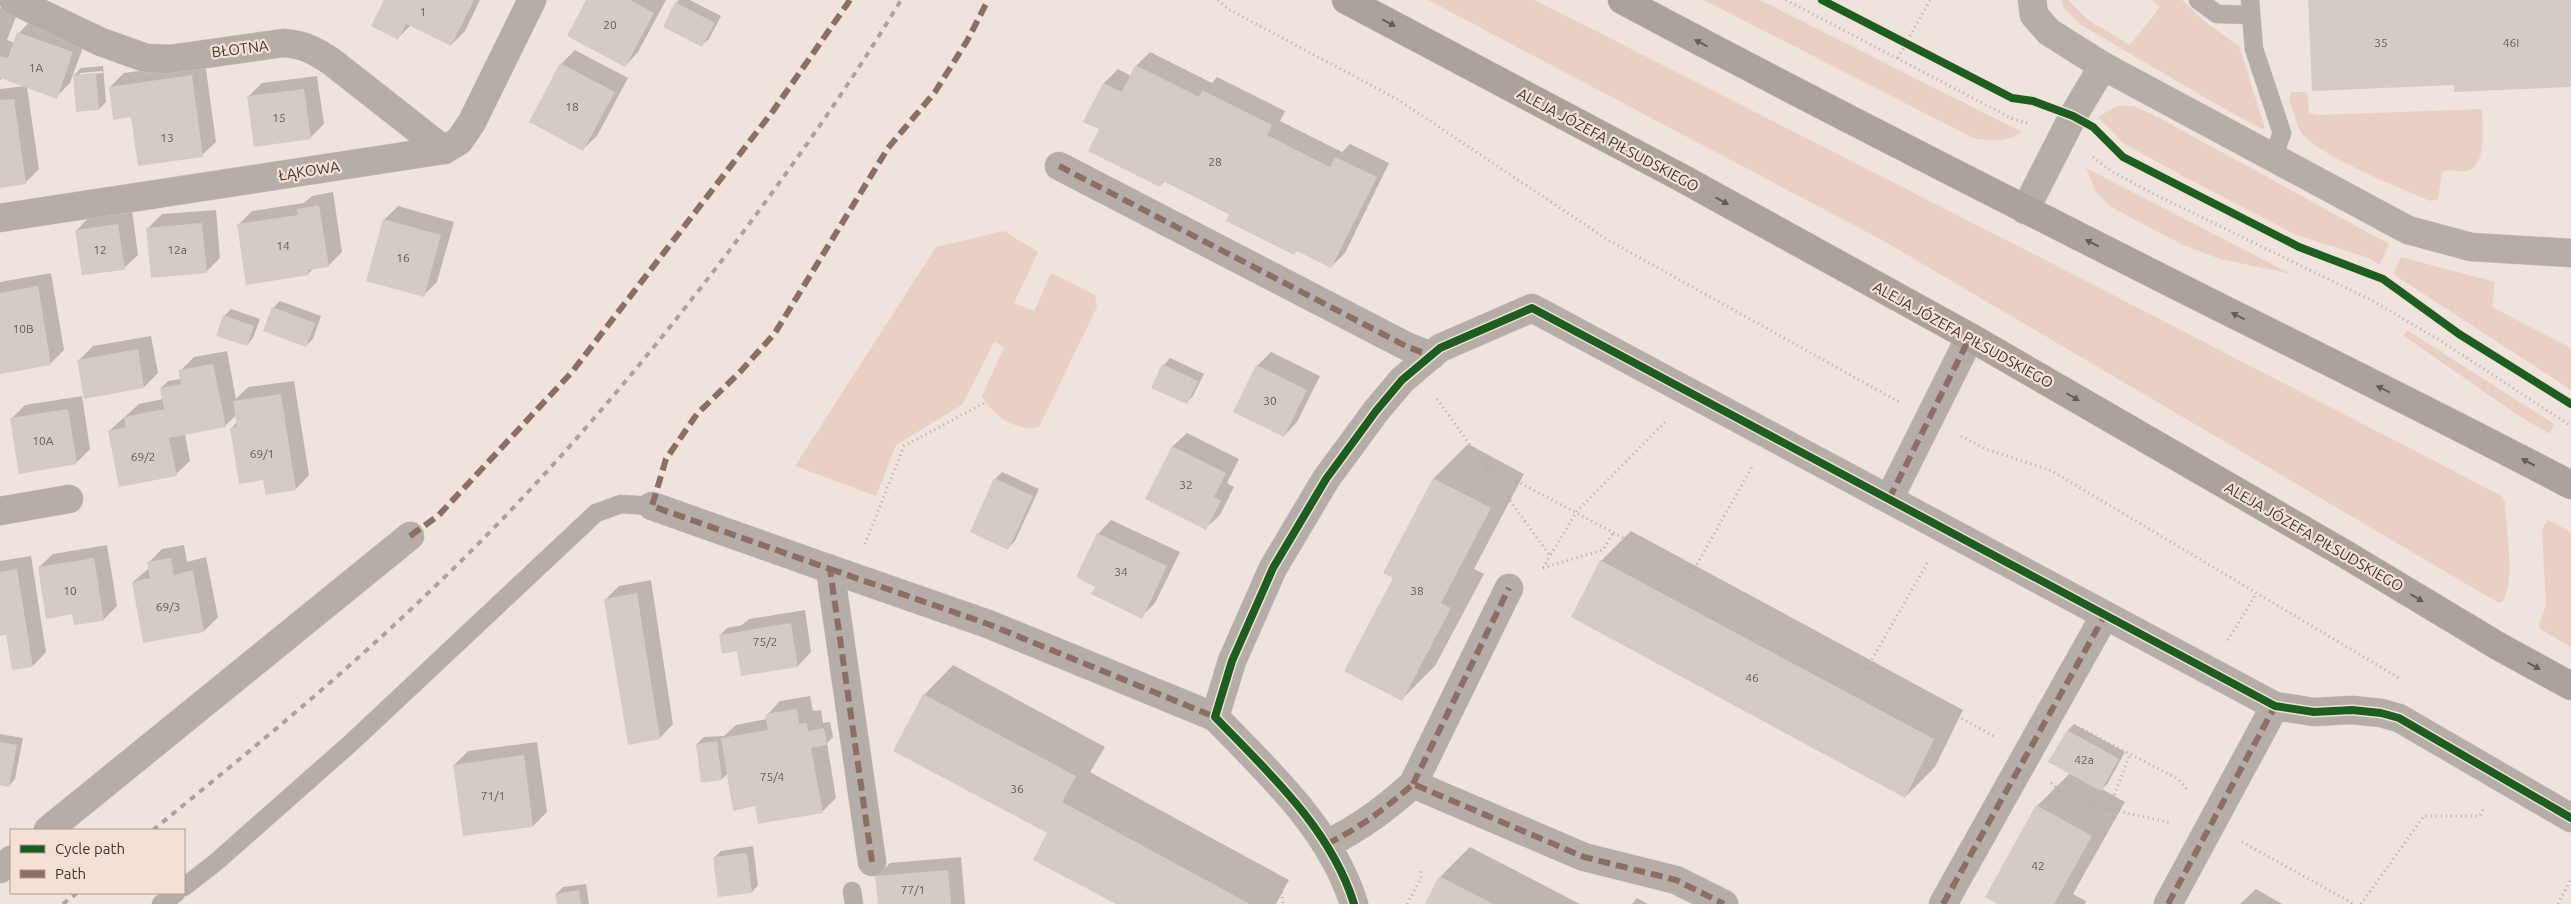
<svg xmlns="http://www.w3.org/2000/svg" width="2571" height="904" font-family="Ubuntu,sans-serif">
<rect width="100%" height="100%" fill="#efe3dd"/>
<g fill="#ead0c4">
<path d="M1428,0H1535L2061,268L2500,495L2505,502C2506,526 2516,583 2502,602H2497L1882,240Z"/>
<path d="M1704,0H1760L2022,132C2005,143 1992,141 1973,138Z"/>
<path d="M2061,0H2068L2088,20L2130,45L2160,7L2152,0H2182L2205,22L2239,46L2265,128L2262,129L2216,104L2081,25L2064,8Z"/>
<path d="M2292,92H2305L2308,96L2309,113L2318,115L2482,109C2482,126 2488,169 2465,171C2457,172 2450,168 2442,172L2438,199L2430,201C2401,188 2317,156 2301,132C2297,126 2295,117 2293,110C2291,104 2287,98 2292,92Z"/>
<path d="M2117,106H2133L2154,115L2389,244L2380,265L2369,258L2296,235L2181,175L2123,143L2098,117Z"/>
<path d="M2086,168L2291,274L2220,259L2183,245L2111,207L2096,192Z"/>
<path d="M1004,231L1038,252L1014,303L1034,311L1051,273L1095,295L1097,307L1039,427C1016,432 993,416 982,396L1004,347L994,342L962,405L896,445L876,496L795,466L936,247Z"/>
<path d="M2401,257L2495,282L2492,307L2571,348V390L2393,274Z"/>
<path d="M2407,330L2554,424L2550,434L2516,414L2404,336Z"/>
<path d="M2548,520L2571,532V647L2540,629L2539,624L2546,606L2542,532L2543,527Z"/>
</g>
<g fill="#0003" fill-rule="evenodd">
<path d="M386,0H480L465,31L451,45L411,25L398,38Z"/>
<path d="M588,0H666L638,52L625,66Z"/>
<path d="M679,0H690L721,16L709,39L702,45L676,3Z"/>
<path d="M0,8L17,14L7,40L15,43L19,33L32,19L86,39L70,83L56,97L27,87L39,169L25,183L0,186V89L25,86L3,78L0,80Z"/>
<path d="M575,50L628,78L597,136L583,149L561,64Z"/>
<path d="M1150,52L1212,83L1217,77L1285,111L1280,121L1342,152L1350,144L1389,163L1345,253L1331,267L1165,181L1160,186L1100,129L1085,121L1104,83L1118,69L1131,76L1136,66Z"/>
<path d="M205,62L216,142L202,155L132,115L110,87L124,73Z"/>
<path d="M103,66L106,102L99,109L74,75L81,68ZM102,71L103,73L80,75V73Z"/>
<path d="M317,76L324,124L310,138L248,97L262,83Z"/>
<path d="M333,192L342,252L328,266L315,267L308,274L238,225L252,211L304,203L312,196Z"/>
<path d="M398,206L454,222L437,282L424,295L384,220Z"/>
<path d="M132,210L138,255L124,268L77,230L90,216Z"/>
<path d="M216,210L220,258L206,272L148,228L162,214Z"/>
<path d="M51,273L64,350L50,364L0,373V282Z"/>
<path d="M280,301L321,316L313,339L306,346L273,308Z"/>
<path d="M231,309L260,319L253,338L247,345L224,316Z"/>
<path d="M151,336L158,373L144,387L79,360L93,346Z"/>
<path d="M227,351L236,399L248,387L294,381L309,475L296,489L265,478L231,429L237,422L236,415L225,426L185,434L190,461L176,474L109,431L139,404L163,399L161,388L168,381L181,379L180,371L194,357Z"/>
<path d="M1271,352L1320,376L1297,422L1284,436L1257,366Z"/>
<path d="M1170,358L1204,374L1193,396L1186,403L1153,388L1164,365Z"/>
<path d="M82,396L90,449L76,463L11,419L25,405Z"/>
<path d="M1187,433L1239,459L1227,483L1234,487L1220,515L1206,528L1147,499L1173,446Z"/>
<path d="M1468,444L1524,474L1474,569L1484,574L1435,666L1401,700L1394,578L1384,573L1434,478Z"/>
<path d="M1002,472L1039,489L1015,541L1008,548L995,479Z"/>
<path d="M1111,520L1180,552L1155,603L1141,617L1096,586L1098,534Z"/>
<path d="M1631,531L1963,710L1935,767L1905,797L1601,561Z"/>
<path d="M107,545L117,606L103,620L73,613L39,567L53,554Z"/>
<path d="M184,545L187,562L206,557L218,617L204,631L133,582L149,568L148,563L162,549Z"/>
<path d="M31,556L46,652L33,666L7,633L0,634V561Z"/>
<path d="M651,580L673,724L660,738L605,600L619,586Z"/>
<path d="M805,610L811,652L798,666L720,635L727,628L742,625L749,619Z"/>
<path d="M953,665L1105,747L1090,772L1289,880L1276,904H1119L1049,832L924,695Z"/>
<path d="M810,696L813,711L821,710L823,723L830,722L833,737L827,743L836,798L822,812L756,805L728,773L722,779L697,744L704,737L724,736L736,725L767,719V715L780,701Z"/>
<path d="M2074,724L2125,752L2108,783L2102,789L2125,802L2073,894L2086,901L2085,904H1998L2037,806L2070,773L2068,730Z"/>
<path d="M0,734L23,738L15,779L9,786L0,784Z"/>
<path d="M537,742L547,812L533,826L454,765L468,751Z"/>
<path d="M753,846L758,885L752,892L714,858L721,851Z"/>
<path d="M1470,847L1580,904H1426L1440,877Z"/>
<path d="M961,857L965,904H879L876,877L890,863Z"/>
<path d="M586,884L589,904H558L556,894L563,887Z"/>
<path d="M2256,889L2282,904H2240Z"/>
<path d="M1637,898L1648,904H1632Z"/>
</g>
<g fill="#d5cbc6">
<path d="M384,0H474L451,46L406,24L398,40L371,26Z"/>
<path d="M586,0H630L654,13L625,67L567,36Z"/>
<path d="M2308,0H2571V87L2454,92V85L2312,91Z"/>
<path d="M675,2L715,23L702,47L663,27Z"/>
<path d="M17,32L73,52L57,99L0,78V56L8,58Z"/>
<path d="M560,63L615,92L583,151L529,122Z"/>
<path d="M1135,65L1199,97L1202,90L1272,125L1267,135L1330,167L1335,157L1377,177L1331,268L1297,251L1294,255L1226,221L1229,214L1163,181L1160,187L1088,151L1099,129L1083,122L1103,83L1122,92Z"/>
<path d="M96,73L99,110L76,112L73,75Z"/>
<path d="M192,75L203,157L138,166L131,117L113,120L109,87Z"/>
<path d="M304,89L311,139L254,147L247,96Z"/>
<path d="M14,99L26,184L0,188V100Z"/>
<path d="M319,205L329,267L308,270L309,275L246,285L237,224L298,215L297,209Z"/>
<path d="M383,219L441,235L424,297L366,281Z"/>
<path d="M202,223L207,273L151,278L146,228Z"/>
<path d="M118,224L125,270L82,275L75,230Z"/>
<path d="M38,286L51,365L0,374V293Z"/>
<path d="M272,307L315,323L306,347L263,331Z"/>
<path d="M223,315L254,326L247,346L216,336Z"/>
<path d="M138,349L144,388L84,399L77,360Z"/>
<path d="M213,364L226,427L169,438L177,476L119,487L108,431L126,427L124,417L164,409L160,388L181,384L178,370Z"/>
<path d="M1162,364L1198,381L1187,404L1151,388Z"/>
<path d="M1256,365L1307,390L1284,437L1233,412Z"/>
<path d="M281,394L296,490L266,495L263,480L239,484L230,428L237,427L233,401Z"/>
<path d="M68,409L77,464L19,474L10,418Z"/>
<path d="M1172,446L1226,473L1214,497L1221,501L1206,530L1145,499Z"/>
<path d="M994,478L1033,496L1008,550L970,532Z"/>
<path d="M1433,478L1491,508L1441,603L1451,608L1402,701L1344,671L1393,578L1383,573Z"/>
<path d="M1097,533L1167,566L1142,619L1091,594L1095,587L1076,577Z"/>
<path d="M94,558L104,621L74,625L72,614L46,619L38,567Z"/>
<path d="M171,558L174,575L193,570L204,632L143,643L132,582L150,578L147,562Z"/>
<path d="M1600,560L1934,739L1905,798L1571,617Z"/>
<path d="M17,569L33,667L12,670L6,635L0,636V572Z"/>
<path d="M637,593L660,739L628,745L604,599Z"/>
<path d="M791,623L798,667L741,676L737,651L722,654L719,635Z"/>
<path d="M923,694L1076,776L1062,802L1250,904H1116L1033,860L1047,833L893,751Z"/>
<path d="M797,709L799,724L807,723L808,731L824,728L827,745L811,748L823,813L758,824L755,806L733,811L721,738L768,730L765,714Z"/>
<path d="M2067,730L2119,759L2101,791L2048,762Z"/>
<path d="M717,741L722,780L701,783L696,744Z"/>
<path d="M0,742L17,745L9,787L0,785Z"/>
<path d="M524,755L533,827L463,836L453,765Z"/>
<path d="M2036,805L2092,836L2054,904H1997L1985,897Z"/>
<path d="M747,853L752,893L718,897L713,857Z"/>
<path d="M948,870L951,904H878L875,876Z"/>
<path d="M1439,876L1493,904H1425Z"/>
<path d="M579,890L581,904H557L555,894Z"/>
</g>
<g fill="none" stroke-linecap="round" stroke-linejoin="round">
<defs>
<g id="lane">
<path d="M2198,0L2217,14L2250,15"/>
<path d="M2250,0L2254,49L2282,133L2273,158"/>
<path d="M184,887L215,863L352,742L596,513L621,504L652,506"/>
<path d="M852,891L854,904"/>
<path d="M161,904L176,893"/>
</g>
<g id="street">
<path d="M13,0L101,42L146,58L170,59L283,43C303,44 316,51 332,62L444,150"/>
<path d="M2103,66L2408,230L2471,247L2571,253"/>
<path d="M1059,166L1406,346L1431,356"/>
<path d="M2025,210L2073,116L2103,66L2049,32L2034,15L2032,0"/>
<path d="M0,218L444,150L459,141L472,122L532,0"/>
<path d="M1889,499L1970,337"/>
<path d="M652,506L830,569L872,862"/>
<path d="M0,511L69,499"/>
<path d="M830,569L988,624L1215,717"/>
<path d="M1413,784L1509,588"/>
<path d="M48,830L410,536"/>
<path d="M1327,844C1361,827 1385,809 1413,784L1584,857L1676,880L1724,904"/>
<path d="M0,869L11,860"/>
<path d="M1354,904C1331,829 1268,772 1215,717L1232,661L1273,568L1326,479L1376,411L1402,380L1440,348L1532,308L2275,706L2314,712L2352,710L2381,713L2399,718L2571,818"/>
<path d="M1943,904L2105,615"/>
<path d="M2168,904L2275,706"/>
</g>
<g id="secondary">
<path d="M1346,0L1680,177L1970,337L2345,554L2498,646L2571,686"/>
<path d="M1622,0C1822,107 2024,209 2227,311C2342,368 2457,425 2571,485"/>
</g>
</defs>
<use href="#lane" stroke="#cac1bc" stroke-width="19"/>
<use href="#street" stroke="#cac1bc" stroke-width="29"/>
<use href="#secondary" stroke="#cac1bc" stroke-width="29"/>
<g stroke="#b4ada9" stroke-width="3" stroke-dasharray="1 4" stroke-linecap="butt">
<path d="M1218,0L1228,9L1397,99L1608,240L1899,402"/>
<path d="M1786,0L2011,118L2030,124"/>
<path d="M1898,58L1930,0"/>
<path d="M2093,157L2111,171L2152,193L2373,301L2441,341L2571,426"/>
<path d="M1437,399L1550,556L1577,511L1666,421"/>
<path d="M1961,436L1986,449L2052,471L2399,678"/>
<path d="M1481,462L1996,737"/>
<path d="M865,544L904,446L986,402"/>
<path d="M1543,568L1603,550L1614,531"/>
<path d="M1543,568L1550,556"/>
<path d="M1692,573L1752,467"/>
<path d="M2228,640L2256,594"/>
<path d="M1867,668L1929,560"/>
<path d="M2082,729L2178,779L2188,791"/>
<path d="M2051,783L2072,800L2171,823"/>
<path d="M2109,809L2130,754"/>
<path d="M2242,842L2354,904"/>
<path d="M1280,877L1283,904"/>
<path d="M1407,904L1421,878V871"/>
<path d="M2361,904L2424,816H2480L2483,809"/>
<path d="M2558,904L2571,879"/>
</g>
<use href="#lane" stroke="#b5ada8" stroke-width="18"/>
<use href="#street" stroke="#b5ada8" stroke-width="28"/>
<use href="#secondary" stroke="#aba29c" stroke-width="28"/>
<g stroke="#aca3a0" stroke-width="4" stroke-dasharray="6 6" stroke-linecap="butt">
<path d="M153,830C246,754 340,678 427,594C539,488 639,370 732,247C792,167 850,85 901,0"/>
<path d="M63,904L77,893"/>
</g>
<g stroke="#8d6e63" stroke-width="6" stroke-dasharray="12 6" stroke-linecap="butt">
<path d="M1059,166L1406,346L1431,356"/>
<path d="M1889,499L1970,337"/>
<path d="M410,536L438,516L572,372L773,111L850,0"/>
<path d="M830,569L988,624L1215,717"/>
<path d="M1413,784L1509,588"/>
<path d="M1327,844C1361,827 1385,809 1413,784L1584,857L1676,880L1724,904"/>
<path d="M872,862L830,569L652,506L666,459L697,414L740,372L775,333L888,148L935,92L967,41L988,0"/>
<path d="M1943,904L2105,615"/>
<path d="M2168,904L2275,706"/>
</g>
<defs>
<g id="cycleway">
<path d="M1822,0L2012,98L2033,101L2073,116L2093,127L2123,157L2299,247L2383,279L2459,334L2571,404"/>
<path d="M1354,904C1331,829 1268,772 1215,717L1232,661L1273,568L1326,479L1376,411L1402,380L1440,348L1532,308L2275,706L2314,712L2352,710L2381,713L2399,718L2571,818"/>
</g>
</defs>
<use href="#cycleway" stroke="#f6e0d6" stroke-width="11"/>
<use href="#cycleway" stroke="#1b5e20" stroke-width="8"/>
</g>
<defs><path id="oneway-solid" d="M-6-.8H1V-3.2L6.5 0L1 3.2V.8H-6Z" transform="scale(1.25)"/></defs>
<g fill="#655c57">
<use href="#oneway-solid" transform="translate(1389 23) rotate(28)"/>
<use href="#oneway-solid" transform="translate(1701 43) rotate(-152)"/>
<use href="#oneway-solid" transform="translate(1722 201) rotate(29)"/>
<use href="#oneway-solid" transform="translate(2092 243) rotate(-153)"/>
<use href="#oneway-solid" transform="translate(2238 316) rotate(-153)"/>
<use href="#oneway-solid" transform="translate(2383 389) rotate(-154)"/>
<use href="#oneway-solid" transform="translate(2073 397) rotate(30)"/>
<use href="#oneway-solid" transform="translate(2528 462) rotate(-152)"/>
<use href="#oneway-solid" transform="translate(2417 598) rotate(31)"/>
<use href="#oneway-solid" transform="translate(2534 666) rotate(29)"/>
</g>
<g text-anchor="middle" stroke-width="4.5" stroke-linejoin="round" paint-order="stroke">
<g font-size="12" fill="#645b57">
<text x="423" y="16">1</text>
<text x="610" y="29">20</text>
<text x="2381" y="47">35</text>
<text x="2511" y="47">46I</text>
<text x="36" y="72">1A</text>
<text x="572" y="111">18</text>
<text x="279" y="122">15</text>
<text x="167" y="142">13</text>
<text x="1215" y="166">28</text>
<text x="283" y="250">14</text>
<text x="100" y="254">12</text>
<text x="177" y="254">12a</text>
<text x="403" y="262">16</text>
<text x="23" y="333">10B</text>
<text x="1270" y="405">30</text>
<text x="43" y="445">10A</text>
<text x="262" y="458">69/1</text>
<text x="143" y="461">69/2</text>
<text x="1186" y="489">32</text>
<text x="1121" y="576">34</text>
<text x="70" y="595">10</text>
<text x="1417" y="595">38</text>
<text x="168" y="611">69/3</text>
<text x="765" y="646">75/2</text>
<text x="1752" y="682">46</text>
<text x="2084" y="764">42a</text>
<text x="772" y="781">75/4</text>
<text x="1017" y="793">36</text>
<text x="493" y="800">71/1</text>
<text x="2038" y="870">42</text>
<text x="913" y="894">77/1</text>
</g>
<g font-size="15" fill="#3f3632" stroke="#f6e0d6">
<text transform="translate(240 49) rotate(-7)" y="5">BŁOTNA</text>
<text transform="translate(1608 140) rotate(28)" y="5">ALEJA JÓZEFA PIŁSUDSKIEGO</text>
<text transform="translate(309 171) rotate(-9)" y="5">ŁĄKOWA</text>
<text transform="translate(1963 335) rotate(29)" y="5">ALEJA JÓZEFA PIŁSUDSKIEGO</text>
<text transform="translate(2314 537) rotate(30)" y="5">ALEJA JÓZEFA PIŁSUDSKIEGO</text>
</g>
</g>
<rect x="10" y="829" width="175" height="65" fill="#f6e0d6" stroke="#ad9c94"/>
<rect x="20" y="845" width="25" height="8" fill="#1b5e20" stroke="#ad9c94"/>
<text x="55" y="854" font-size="15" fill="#3f3632">Cycle path</text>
<rect x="20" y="870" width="25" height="8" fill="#8d6e63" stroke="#ad9c94"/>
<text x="55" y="879" font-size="15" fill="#3f3632">Path</text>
</svg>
